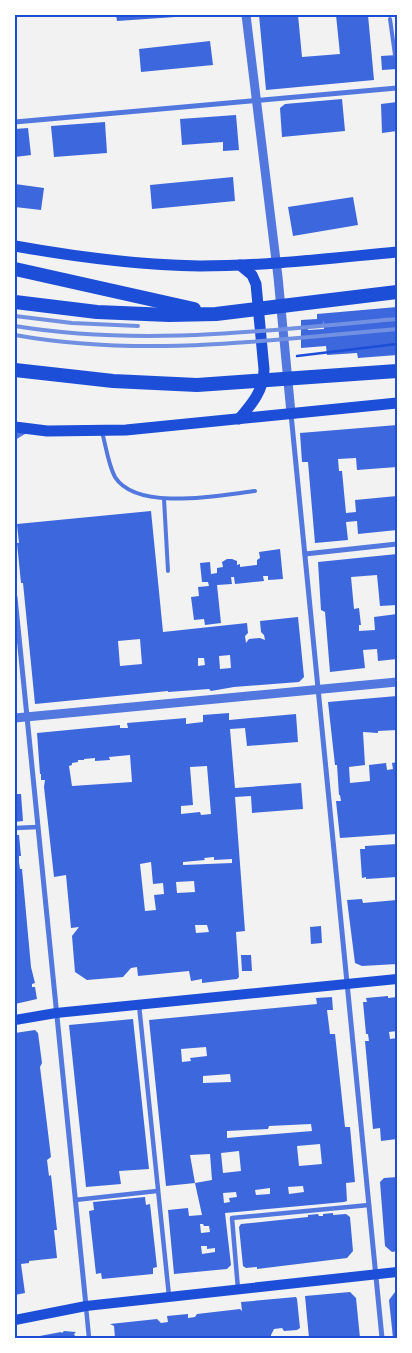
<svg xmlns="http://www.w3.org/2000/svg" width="412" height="1353" font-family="'Fira Sans Condensed',sans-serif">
<rect width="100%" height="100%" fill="#f2f2f2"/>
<g fill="#3d67dc" fill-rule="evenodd">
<path d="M116,15H190V16L117,21Z"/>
<path d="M259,15H298L302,57L340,54L336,15H368L374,80L266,90Z"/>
<path d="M210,41L213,65L141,72L139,49Z"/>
<path d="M397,55V69L382,70L381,56Z"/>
<path d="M342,99L345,131L282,137L280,108L285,104Z"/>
<path d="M397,102V131L382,133L381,104Z"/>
<path d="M236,115L239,150L223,151V142L182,145L180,119Z"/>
<path d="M105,122L107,153L54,157L51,126Z"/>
<path d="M28,128L31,155L15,157V129Z"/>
<path d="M233,177L235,201L152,209L150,185Z"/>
<path d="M15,184L44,188L41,210L15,207Z"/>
<path d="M353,197L358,225L293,236L288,207Z"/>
<path d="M397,307V355L358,358L357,353L327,355L326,346L301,348V320L317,319V314ZM323,320L324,329L308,330L307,326L323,325Z"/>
<path d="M397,425V467L357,470L356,458L338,459L339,471H342L346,513L356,512L355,500L397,496V530L358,534L357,521L346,522L348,540L315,543L308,462H302L300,433Z"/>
<path d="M151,511L163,632L247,623L248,633L245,636L246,643L249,639L260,638L265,640L264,635L261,632L260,621L298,617L304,677L299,682L234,687L211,691L209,689L168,692V691L35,704L23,583H21L17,543H19L17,524ZM140,639L142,664L120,666L118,641ZM230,655L231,668L220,669L219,656ZM198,658H204L205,665L198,666Z"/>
<path d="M280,549L283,579L268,580V576H263L264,581L235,584L234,577H231L232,584L217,585L221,623L205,625L204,619L194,620L191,597L199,596L198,587L209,586L208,582H202L200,563L210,562L211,574L217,573V568L223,567L222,562L227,559H232L237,561V565L240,564V567L257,565V560L260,558L259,552Z"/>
<path d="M397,554V605L380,606L377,575L351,577L354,609L359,608L361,625H359V631L375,630L374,617L397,614V659L378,661L377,649L363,650L365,668L330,672L325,612L321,610L318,562Z"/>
<path d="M397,696V730L378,731V733L363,732L365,765L349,767L350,783L370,781L369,765L386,763L387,770L393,769L392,763L397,762V834L340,838L336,801H341L340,795H339L337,765H335L328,702Z"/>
<path d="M229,713V720L296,714L298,742L247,746L245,728L230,729L235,788L301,783L303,809L252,813L251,796L235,797L245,931L236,932L239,977L237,979L202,983V979L191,981L189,971L138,976L137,967L131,968L123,977L87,980L75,972L72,936L79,927L71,928L66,875L54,877L44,787L45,780H41V774H40L37,733L120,725V728H128L127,723L186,718V724L203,722V715ZM130,755L132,782L72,786L69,766L72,765V763L78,762V760H84V759L95,758V761L110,760L109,757ZM207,766L211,814L201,815L200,812L181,814V806L193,805L190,767ZM214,857V860L232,859V863L183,865V862L205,860L204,858ZM151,862L153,884L163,883L164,894L154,895L156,910L145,911L140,864ZM194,881L195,892L177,893L176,882ZM195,925H207L209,932L196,933Z"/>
<path d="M15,794H21L23,821L15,822Z"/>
<path d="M15,835H19L21,856H19V862L20,869H22L31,967L35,983L32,984V987H35L37,999L15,1004Z"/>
<path d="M397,844V877L366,879V877L362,878L360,849H365V846Z"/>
<path d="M362,899L363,903L397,900V964L362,966L355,963L347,900Z"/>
<path d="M321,926L322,943L311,944L310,927Z"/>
<path d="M241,955H251L252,971H242Z"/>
<path d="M388,996V998L397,997V1031L389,1032L390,1039L397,1038V1139L381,1141L380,1128L373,1129L365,1041H369L368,1034H366L363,1002H367L366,998Z"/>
<path d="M332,997L333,1010H327L330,1034H335L345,1127H350L355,1182L346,1183L347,1201L344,1202L225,1213L231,1265L227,1269L174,1274L168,1210L188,1208L189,1216L202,1215L195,1183L212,1180L210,1154L190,1155L195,1183L166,1186L149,1020L317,1004L316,998ZM206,1047L207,1056L190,1058L191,1061L182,1062L181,1049ZM230,1074L231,1082L203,1083V1076ZM311,1124L312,1131L227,1138V1131L268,1129L269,1126ZM320,1144L322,1164L299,1166L297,1146ZM239,1151L241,1171L223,1173L221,1153ZM303,1186L304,1192L289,1194L288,1187ZM270,1188V1194L256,1195L255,1190ZM236,1192L237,1197L229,1198L230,1202L224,1203L223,1193ZM200,1224H203L204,1226H209L210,1232L201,1233ZM201,1246H207V1249L215,1248V1252L202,1254Z"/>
<path d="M133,1019L149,1169L119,1171L121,1184L86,1187L69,1025Z"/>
<path d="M35,1030L38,1033L42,1063L40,1067L51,1157L47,1160L49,1176L51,1175L57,1230H54L57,1258L29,1261V1263L21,1264L25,1293L15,1295V1033Z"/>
<path d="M397,1177V1251L392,1252L385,1246L380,1182L384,1178Z"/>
<path d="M145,1197L146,1205L150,1204L157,1267L153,1268V1274L102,1279L101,1273L96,1274L89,1211L94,1210L93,1202Z"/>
<path d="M333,1213V1215L346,1214L350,1217L353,1251L347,1258L257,1269V1267L246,1268L243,1266L239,1227L241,1224L308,1217V1215L318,1214L319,1216H323V1214Z"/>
<path d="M350,1292L356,1298L360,1338H309L305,1296Z"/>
<path d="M395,1292H397V1338H393L389,1300Z"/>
<path d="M296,1297L297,1299L300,1328L297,1330L284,1331L282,1328L274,1329L271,1335V1338H115L114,1326L110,1324L157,1319L161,1323L168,1322L167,1316L188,1314V1318L195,1317L197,1314L240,1309L242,1311L241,1302Z"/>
<path d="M64,1331L76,1332L74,1334L76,1338H29L61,1332L62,1333Z"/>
</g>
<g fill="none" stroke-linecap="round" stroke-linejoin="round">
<path stroke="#1d4ed8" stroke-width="2.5" d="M297,356L397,344"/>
<g stroke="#5277de" stroke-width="4">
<path d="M390,19L395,55"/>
<path d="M102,432C106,446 108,464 115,477C137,512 221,495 255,491"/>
<path d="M164,499L168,571"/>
</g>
<g stroke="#5277de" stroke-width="4.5">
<path d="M15,828L38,827"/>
<path d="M139,1005L169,1296"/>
<path d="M75,1200L157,1191"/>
<path d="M238,1289L232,1218L369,1205"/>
<path d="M86,1307L89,1338"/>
</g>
<g stroke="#5277de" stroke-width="5">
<path d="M15,122L397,88"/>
<path d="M291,414L382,1338"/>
<path d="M15,437L25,431"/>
<path d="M305,554L397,544"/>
<path d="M15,597L86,1306"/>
</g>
<g stroke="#5277de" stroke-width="9">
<path d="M246,15L278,277L291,413"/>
<path d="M15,718L397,682"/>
</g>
<g stroke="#1d4ed8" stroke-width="10">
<path d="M15,1020L56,1013L397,979"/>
<path d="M15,1320L86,1306L397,1272"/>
</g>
<g stroke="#1d4ed8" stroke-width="11">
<path d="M15,246C76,257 138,265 200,266C266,266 332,258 397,252"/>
<path d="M239,419C252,404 264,390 264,369L256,284L252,275L240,265"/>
<path d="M15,427L47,431L126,430L397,403"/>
</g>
<g stroke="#1d4ed8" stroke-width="14">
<path d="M15,269L194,309"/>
<path d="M15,302L97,312L169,315L216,314L397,292"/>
<path d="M15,370L113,381L197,385L397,371"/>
</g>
<g stroke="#7290e2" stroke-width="4">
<path d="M15,316L72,323L138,326"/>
<path d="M15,326C142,347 270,330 397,319"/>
<path d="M15,335C142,358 270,340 397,329"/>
</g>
</g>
<rect width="412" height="1353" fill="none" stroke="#ffffff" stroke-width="32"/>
<rect x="16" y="16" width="380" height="1321" fill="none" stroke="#1d4ed8" stroke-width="2"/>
</svg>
